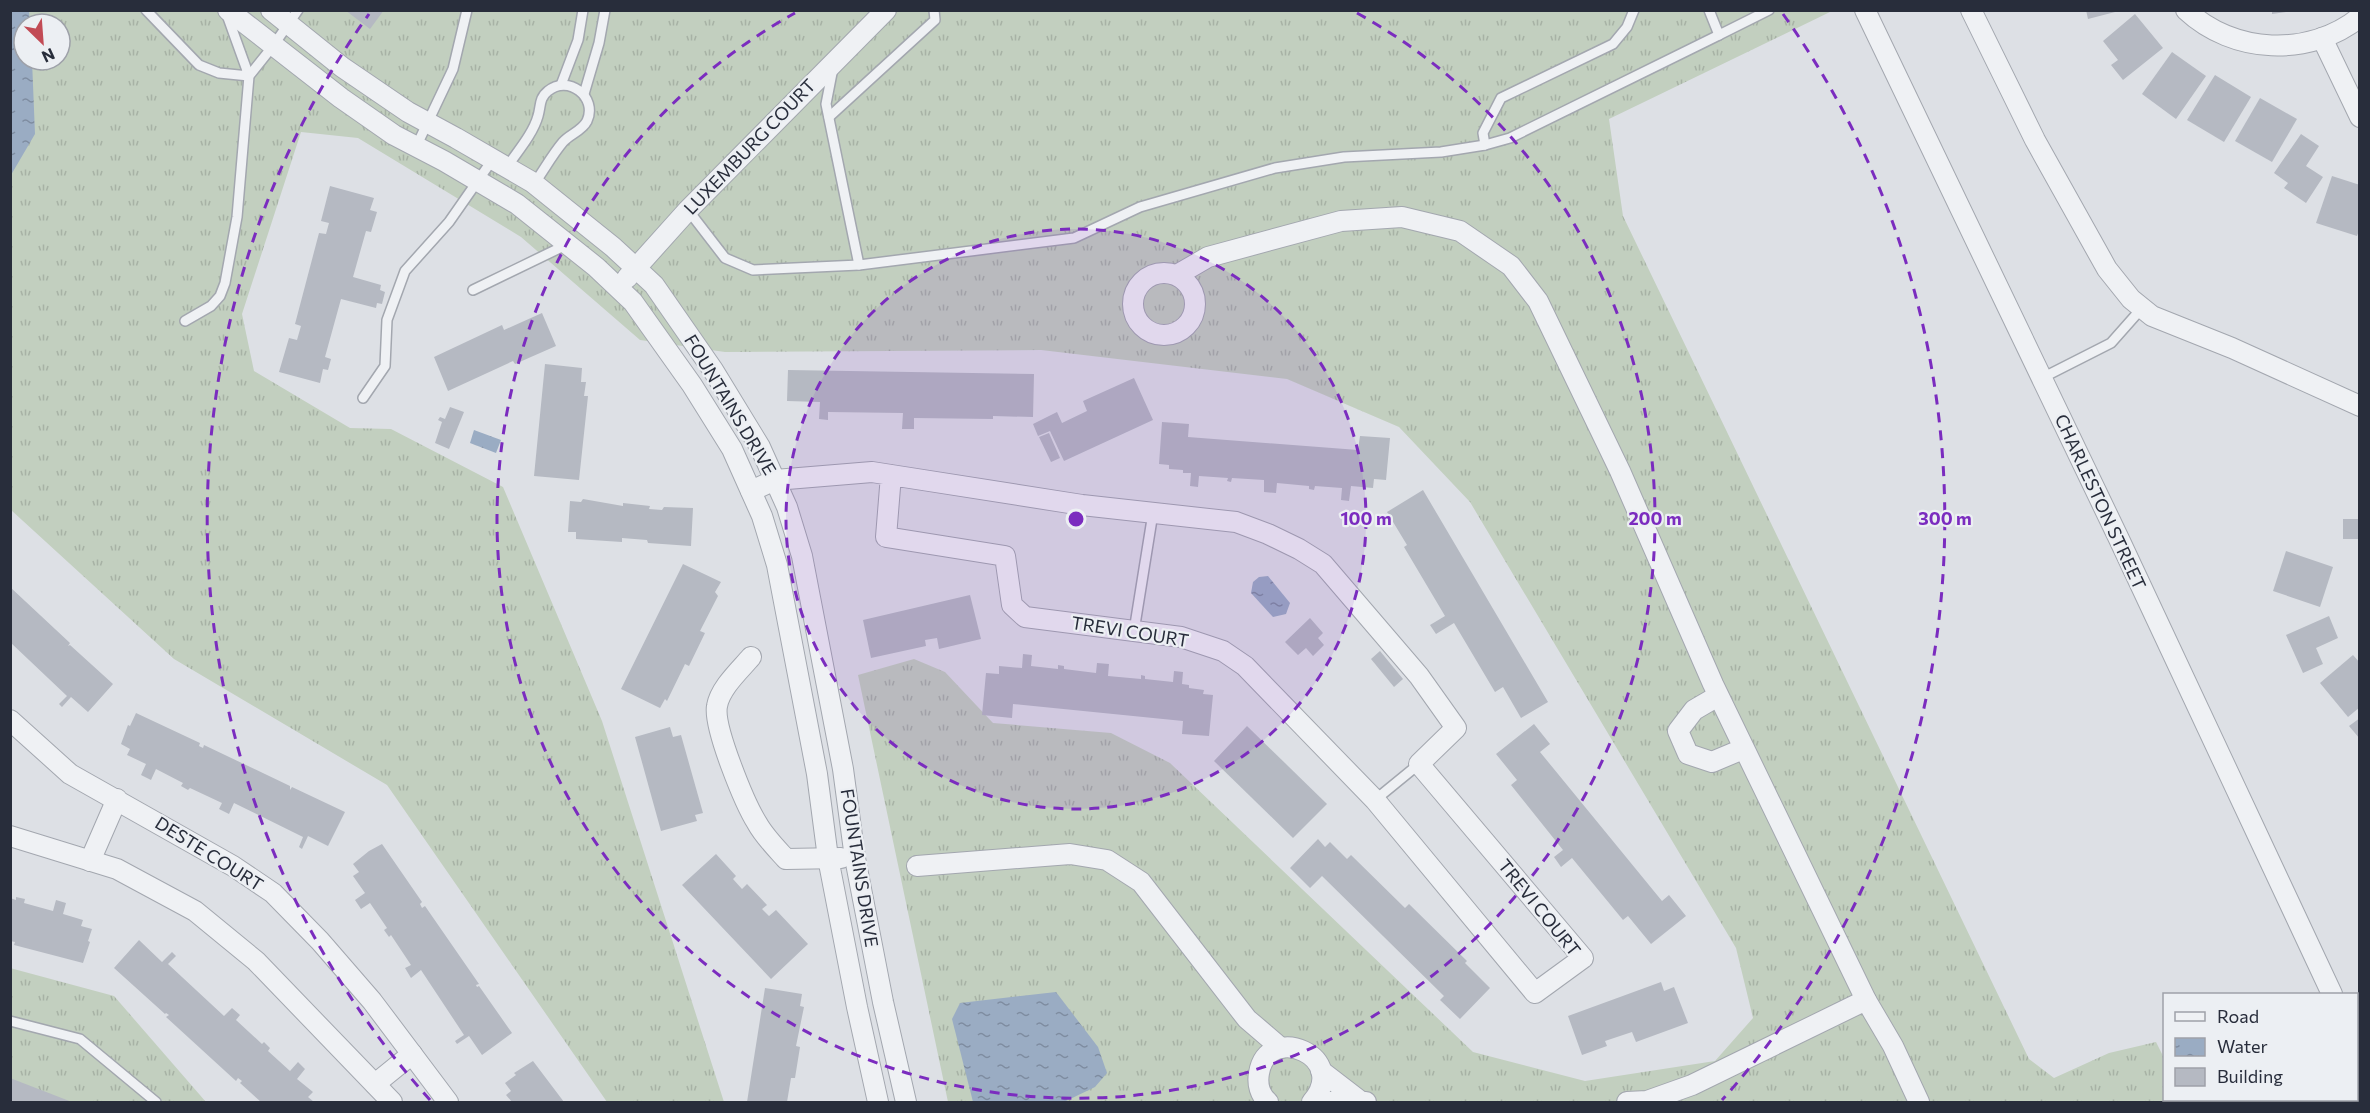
<svg xmlns="http://www.w3.org/2000/svg" width="2370" height="1113" font-family="Commissioner,sans-serif">
<defs>
<pattern id="grass-tufts" width="24" height="20" patternUnits="userSpaceOnUse" patternTransform="scale(1.5)"><rect width="24" height="20" fill="#c2cfbf"/><path d="M3 7l-1-3M5 7V3M7 7l1-3M15 17l-1-3M17 17v-4M19 17l1-3" fill="none" stroke="#a7b2a5"/></pattern>
<pattern id="water-ripples" width="26" height="14" patternUnits="userSpaceOnUse" patternTransform="scale(1.5)"><rect width="26" height="14" fill="#9aacc3"/><path d="M2 4q2-2 4 0t4 0M15 11q2-2 4 0t4 0" fill="none" stroke="#7e8ca0"/></pattern>
</defs>
<rect width="100%" height="100%" fill="#dde0e5"/>
<g fill="url(#grass-tufts)" fill-rule="evenodd">
<path d="M10,11H1829L1830,12L1609,119L1623,216L2029,1059L2054,1078L2109,1053L2156,1042L2164,1058V1100H2179L2177,1102H948L858,675L914,659L945,672L993,723L1111,733L1170,763L1473,1052L1585,1081L1715,1061L1753,1018L1736,948L1470,502L1399,427L1287,379L1041,350L725,352L640,340L521,237L358,138L301,132L242,314L254,371L350,428L391,429L503,487L602,721L724,1102H607L387,785L174,659L11,510ZM24,24H60V60H24Z"/>
<path d="M10,968L114,996L206,1102H11Z"/>
</g>
<g fill="url(#water-ripples)">
<path d="M11,10L29,11L30,24H24V60H32L35,134L11,175Z"/>
<path d="M474,430L501,440L496,453L470,443Z"/>
<path d="M1268,576L1290,603L1286,614L1273,617L1251,593L1253,582L1259,577Z"/>
<path d="M1056,992L1098,1047L1107,1073L1095,1087L1064,1102H973L952,1019L960,1003Z"/>
</g>
<g fill="#b5b9c2">
<path d="M345,10H384L370,29Z"/>
<path d="M2086,10H2119V11L2088,19Z"/>
<path d="M2272,10H2286V12L2272,14Z"/>
<path d="M2135,14L2163,48L2123,80L2111,65L2118,60L2103,41Z"/>
<path d="M2172,52L2206,76L2176,119L2142,94Z"/>
<path d="M2215,75L2251,97L2224,142L2187,120Z"/>
<path d="M2260,98L2297,119L2272,162L2235,141Z"/>
<path d="M2301,134L2319,146L2306,166L2323,177L2306,203L2284,188L2288,183L2274,173Z"/>
<path d="M2332,176L2360,185V228L2357,236L2316,223Z"/>
<path d="M330,186L374,198L370,210L377,212L371,232L366,231L353,277L381,285L380,290L385,292L382,304L377,303L376,308L341,299L325,357L331,359L328,370L323,369L320,383L279,372L289,338L297,340L301,326L295,324L319,233L326,234L329,223L321,221Z"/>
<path d="M542,313L556,346L515,364L513,361L448,391L434,357L502,325L504,330Z"/>
<path d="M545,364L582,368L581,382H586L584,396H588L579,480L534,476Z"/>
<path d="M788,370L1034,374L1033,417L993,416V419L914,418V429H902L903,413L828,412V420L819,419L820,402L787,401Z"/>
<path d="M1134,378L1153,420L1064,461L1050,431L1038,436L1033,424L1057,412L1062,423L1087,411L1083,401Z"/>
<path d="M450,407L464,412L449,449L435,443L442,422L438,420L440,417L445,419Z"/>
<path d="M1162,422L1189,424L1188,437L1358,450L1360,436L1390,438L1386,480L1374,479L1373,488L1351,486L1349,501L1341,500L1342,488L1315,486L1314,490L1309,489V486L1277,483L1276,493L1264,492V480L1232,478L1231,482L1227,481L1228,478L1199,476L1198,487L1190,486L1191,473H1183V470L1169,469V465L1159,464Z"/>
<path d="M1049,433L1060,458L1051,462L1039,437Z"/>
<path d="M1423,490L1548,702L1521,718L1503,687L1495,692L1454,623L1436,634L1430,625L1445,616L1404,547L1407,545L1387,512Z"/>
<path d="M583,499L623,506V503L650,506L649,509L662,510L664,507L693,508L691,546L648,543L647,540L622,538V542L576,539V532H568L570,501L581,502Z"/>
<rect x="2343" y="519" width="17" height="20"/>
<path d="M2286,551L2333,567L2320,607L2273,591Z"/>
<path d="M683,564L721,582L715,592L718,596L700,631L705,633L689,666L685,664L667,701L665,699L660,708L621,689Z"/>
<path d="M10,587L70,643L68,646L70,645L113,684L88,712L71,697L62,707L59,704L67,696L10,642Z"/>
<path d="M970,595L981,639L939,649L937,638L925,640L926,646L871,658L863,620Z"/>
<path d="M2329,616L2338,638L2316,648L2323,664L2303,673L2286,635Z"/>
<path d="M1310,618L1323,633L1318,638L1324,645L1313,656L1306,648L1298,655L1285,642Z"/>
<path d="M1380,651L1403,679L1394,687L1371,659Z"/>
<path d="M1023,654L1032,655L1031,666L1058,669V665L1064,666V669L1096,673L1097,663L1109,664L1108,676L1141,679V675L1145,676V679L1173,682L1174,671L1183,672L1182,684L1189,685V688L1204,690L1203,694L1213,695L1209,736L1182,734L1183,721L1013,704L1012,718L982,715L986,673L999,674V666L1022,668Z"/>
<path d="M2353,655L2360,663V707L2348,717L2320,683Z"/>
<path d="M136,713L200,743L199,746L203,748L204,745L290,786V790L292,787L345,812L328,846L308,836L302,849L299,847L303,837L234,803L229,814L219,809L222,803L190,788L188,790L181,786L183,783L156,769L151,780L141,775L146,764L127,755L130,749L121,744L128,725L130,726Z"/>
<path d="M2360,718V739L2349,726Z"/>
<path d="M1534,724L1550,744L1540,752L1662,901L1669,895L1686,916L1651,944L1628,916L1623,920L1572,858L1561,867L1554,857L1563,850L1511,785L1517,780L1496,754Z"/>
<path d="M1247,726L1327,804L1293,838L1214,761Z"/>
<path d="M670,727L673,737L681,735L703,813L695,815L697,821L661,831L635,737Z"/>
<path d="M1318,839L1325,847L1330,842L1347,859L1351,855L1405,908L1409,904L1467,961L1465,963L1490,988L1460,1019L1440,1000L1444,996L1322,876L1310,888L1290,868Z"/>
<path d="M382,844L422,902L420,904L422,908L425,906L479,984L476,985L477,987L479,986L512,1033L482,1055L469,1036L457,1044L455,1041L464,1035L421,970L411,978L405,968L411,965L391,935L389,937L384,930L387,928L370,903L361,909L355,900L365,893L353,876L359,872L353,864L369,851Z"/>
<path d="M716,854L736,876L733,879L742,889L747,884L767,905L762,909L769,916L776,910L808,944L771,979L682,885Z"/>
<path d="M16,897L25,899L24,903L53,911L56,900L66,903L63,914L83,920L81,926L92,929L88,941L90,942L83,963L14,945L15,942L10,941V898L16,900Z"/>
<path d="M139,940L162,962L172,952L176,956L168,964L224,1016L232,1008L240,1015L236,1020L262,1044L264,1042L270,1048L268,1051L290,1071L298,1062L305,1069L297,1079L313,1092L308,1097L314,1102H261L240,1083L242,1081L238,1078L236,1081L166,1017L169,1015L166,1013L165,1014L114,968Z"/>
<path d="M1661,982L1664,991L1674,987L1688,1023L1636,1042L1632,1032L1605,1041L1607,1046L1582,1055L1568,1016Z"/>
<path d="M765,988L802,994L800,1006L804,1007L796,1046L800,1047L795,1078H791L787,1102H747Z"/>
<path d="M533,1061L564,1102H512L506,1095L511,1091L505,1083L516,1075L514,1073Z"/>
<path d="M10,1078L72,1102H10Z"/>
</g>
<g fill="none" stroke-linecap="round" stroke-linejoin="round">
<defs>
<g id="service">
<path d="M146,10L199,65L219,73L249,76L227,15"/>
<path d="M1709,10L1719,35L1769,10"/>
<path d="M561,85L578,40L583,10"/>
<path d="M584,94L599,43L605,10"/>
<path d="M829,117L935,20L934,10"/>
<path d="M1485,145L1483,133L1501,98L1613,44L1627,27L1634,10"/>
<path d="M416,147L453,69L467,10"/>
<path d="M507,167C517,152 533,134 538,116C541,106 539,98 548,91C568,74 598,97 587,121C582,131 570,134 563,142C552,155 544,170 534,184"/>
<path d="M688,210L725,258L753,270L859,265L826,104L833,68"/>
<path d="M859,265L1074,238L1140,207L1275,168L1344,157L1441,152L1485,145L1510,138L1719,35"/>
<path d="M473,290L568,244"/>
<path d="M185,321L211,306L220,296L225,283L237,217L249,76L273,46L298,10"/>
<path d="M2042,378L2111,343L2142,308"/>
<path d="M363,398L385,366L387,320L405,271L449,222L493,159"/>
<path d="M1134,631L1153,513"/>
<path d="M1375,800L1419,764"/>
<path d="M10,1021L80,1039L156,1102"/>
</g>
<g id="minor">
<path d="M228,10L341,98L394,135L444,161L517,204L596,267L633,302L692,385L732,449L762,516L777,565L817,774L828,858L857,1007L878,1102"/>
<path d="M271,10L342,67L408,112L456,138L532,182L613,247L654,285L713,370L760,447L787,507L802,556L843,769L855,858L883,1002L906,1102"/>
<path d="M1865,10L2119,539L2332,994"/>
<path d="M1971,10L2035,140L2107,269L2131,299L2152,316L2232,348L2360,406"/>
<path d="M2186,10C2233,54 2309,58 2360,17"/>
<path d="M2322,38L2360,117"/>
<circle cx="1164" cy="304" r="31"/>
<path d="M1177,275L1208,257L1341,221L1402,217L1460,231L1511,266L1538,301L1620,471L1713,684L1866,1000L1692,1085L1647,1101L1627,1102"/>
<path d="M627,278L688,210L886,10"/>
<path d="M751,491L775,480L872,472L891,475L1082,505L1236,522L1268,534L1299,549L1323,564L1419,676L1456,728L1419,764L1583,958L1535,993L1375,800L1245,666L1223,651L1181,637L1025,617L1012,605L1005,556L886,537L891,475"/>
<path d="M751,657C740,670 720,688 717,706C713,727 745,804 757,823C764,836 776,848 786,859L841,858"/>
<path d="M1718,696L1694,710L1678,731L1688,754L1712,762L1743,749"/>
<path d="M10,720L70,774L233,866L273,893L320,941L372,1001L448,1102"/>
<path d="M10,836L117,869L195,911L256,961L392,1102"/>
<path d="M90,861L117,799"/>
<path d="M917,866L1070,854L1107,860L1141,882L1247,1019L1281,1048"/>
<path d="M1866,1000L1893,1046L1919,1102"/>
<path d="M2356,1048L2360,1054"/>
<path d="M1321,1071L1360,1101"/>
<path d="M375,1084L412,1054"/>
<path d="M1268,1102C1260,1095 1257,1084 1259,1073C1268,1021 1351,1057 1312,1102"/>
<path d="M1313,1102H1366"/>
</g>
</defs>
<use href="#service" stroke="#a3a7af" stroke-width="12"/>
<use href="#minor" stroke="#a3a7af" stroke-width="22"/>
<use href="#service" stroke="#eff1f4" stroke-width="9"/>
<use href="#minor" stroke="#eff1f4" stroke-width="20"/>
</g>
<circle cx="1076" cy="519" r="290" fill="#7b2cbf" fill-opacity=".12"/>
<g fill="none" stroke="#7b2cbf" stroke-width="3" stroke-dasharray="10 8">
<circle cx="1076" cy="519" r="290"/>
<path d="M1357 13A579 579 0 1 1 795 13"/>
<path d="M430 1100A869 869 0 0 1 369 14M1783 14A869 869 0 0 1 1722 1100"/>
</g>
<g text-anchor="middle" stroke-width="4.5" stroke-linejoin="round" paint-order="stroke">
<g font-size="18" fill="#282d3b" stroke="#eceff3">
<text transform="translate(750 147) rotate(-46)" y="6">LUXEMBURG COURT</text>
<text transform="translate(730 405) rotate(59)" y="6">FOUNTAINS DRIVE</text>
<text transform="translate(2100 502) rotate(65)" y="6">CHARLESTON STREET</text>
<text transform="translate(1130 632) rotate(9)" y="6">TREVI COURT</text>
<text transform="translate(209 854) rotate(32)" y="6">DESTE COURT</text>
<text transform="translate(859 868) rotate(81)" y="6">FOUNTAINS DRIVE</text>
<text transform="translate(1539 908) rotate(51)" y="6">TREVI COURT</text>
</g>
</g>
<circle cx="1076" cy="519" r="9" fill="#7b2cbf" stroke="#eceff3" stroke-width="3"/>
<g font-size="18" text-anchor="middle" font-weight="bold" fill="#7b2cbf" stroke="#eceff3" stroke-width="4.5" stroke-linejoin="round" paint-order="stroke">
<text x="1366" y="525">100 m</text>
<text x="1655" y="525">200 m</text>
<text x="1945" y="525">300 m</text>
</g>
<rect width="2370" height="1113" fill="none" stroke="#282d3b" stroke-width="24"/>
<rect x="2163" y="993" width="195" height="108" fill="#eceff3" stroke="#9ea1a9" stroke-width="1.5"/>
<rect x="2175" y="1012" width="30" height="9" fill="#eff1f4" stroke="#9ea1a9" stroke-width="1.5"/>
<text x="2217" y="1023" font-size="18" fill="#282d3b">Road</text>
<rect x="2175" y="1038" width="30" height="18" fill="url(#water-ripples)" stroke="#9ea1a9" stroke-width="1.5"/>
<text x="2217" y="1053" font-size="18" fill="#282d3b">Water</text>
<rect x="2175" y="1068" width="30" height="18" fill="#b5b9c2" stroke="#9ea1a9" stroke-width="1.5"/>
<text x="2217" y="1083" font-size="18" fill="#282d3b">Building</text>
<g transform="translate(42 42) rotate(155)"><circle r="28" fill="#eceff3" stroke="#9ea1a9" stroke-width="1.5"/>
<path d="M0-4.5L10 22L0 15L-10 22Z" fill="#c24b55"/>
<text y="-9" font-size="16" font-weight="bold" text-anchor="middle" fill="#282d3b">N</text>
</g>
</svg>
